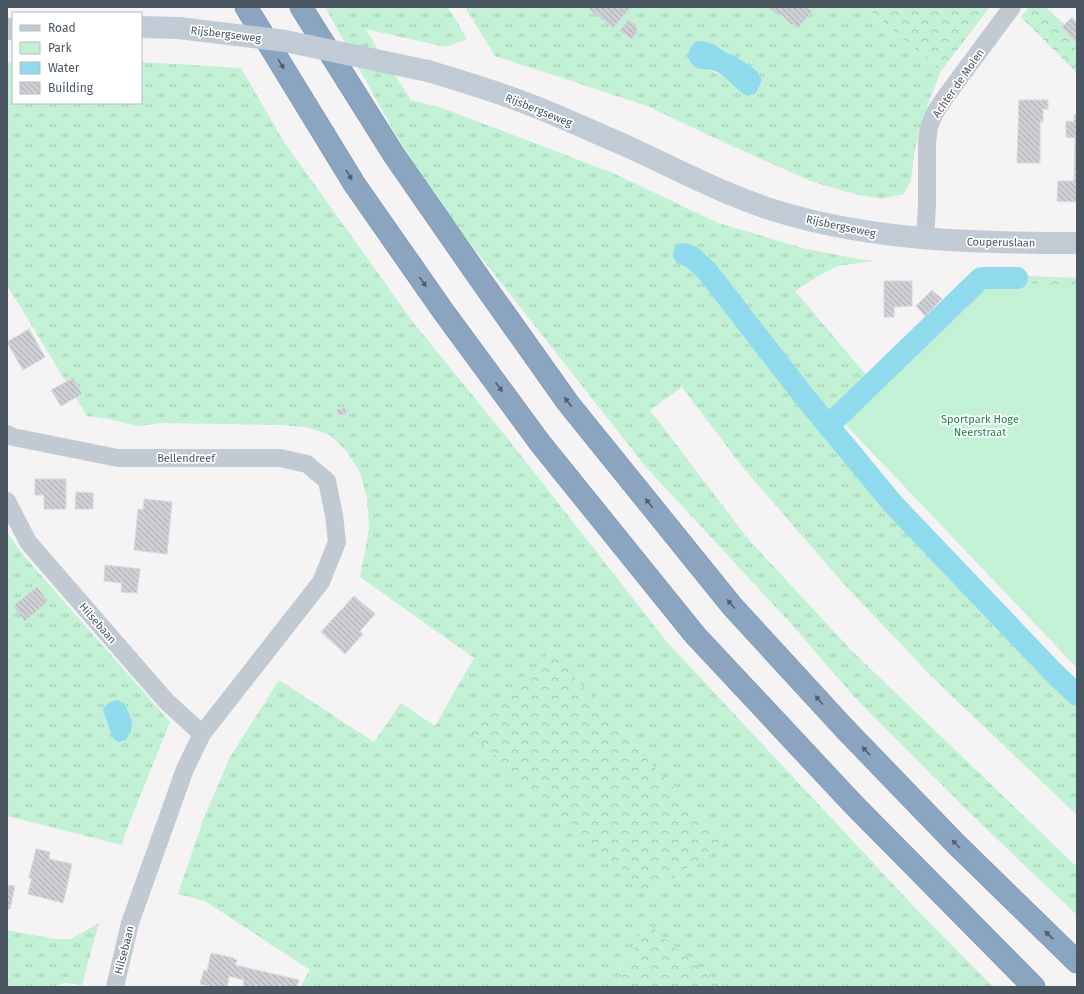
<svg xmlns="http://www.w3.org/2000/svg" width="1084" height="994" font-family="'Fira Sans',sans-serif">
<defs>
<pattern id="grass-tufts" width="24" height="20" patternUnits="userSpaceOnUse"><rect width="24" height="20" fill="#c3f1d5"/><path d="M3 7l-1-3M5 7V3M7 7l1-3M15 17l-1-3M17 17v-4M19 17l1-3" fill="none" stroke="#a0c6b0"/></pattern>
<pattern id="forest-crowns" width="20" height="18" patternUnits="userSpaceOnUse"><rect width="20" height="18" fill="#c3f1d5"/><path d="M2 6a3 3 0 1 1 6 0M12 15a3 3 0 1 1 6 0" fill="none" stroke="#a0c6b0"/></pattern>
<pattern id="building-back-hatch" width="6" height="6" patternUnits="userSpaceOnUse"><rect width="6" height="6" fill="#cdcfd5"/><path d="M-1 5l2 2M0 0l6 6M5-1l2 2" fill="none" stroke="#a8abb0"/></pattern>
</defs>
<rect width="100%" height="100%" fill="#f5f3f3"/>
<g fill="url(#grass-tufts)" fill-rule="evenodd">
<path d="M325,7H448L467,39L446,47L365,29L411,100L442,108L613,173L718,223L806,249L859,259L876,261L837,266L815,278L795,291L873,383L823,431L1051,678L1077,703V815L935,680L842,582L741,465L682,387L650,410L748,539L852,651L1077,867V915L981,824L856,699L794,627L646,467L450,218L397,137Z"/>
<path d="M465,7H866L941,71L922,119L914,155L911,181L904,194L882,199L855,194L813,182L721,141L647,106L495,56ZM715,45L725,52L735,56L727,79C716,71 703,68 691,63L687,56L690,48Z"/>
<path d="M7,62H13V103H141V62L241,68L284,142L412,321L508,439L667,642L919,912L993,987H722L645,923L617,987H300L310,970L205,901L178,894L203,820L230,757L279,680L374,742L401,703L435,726L474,658L360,577L369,528L367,498L360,473L348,453L330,435L310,428L284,425L162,423L137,426L109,419L87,416L7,285ZM550,651L690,807L724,843L649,894Z"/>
<path d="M7,532L24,556L170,722L125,834L122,845L7,816ZM118,700L125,704L130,721L110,701Z"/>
<path d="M99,923L82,985L66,983L52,987H7V930L55,939H71Z"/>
</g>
<g fill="url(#forest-crowns)">
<path d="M866,7H990L941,71Z"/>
<path d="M1029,7H1045L1077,36V73L1021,17Z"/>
<path d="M984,274L1077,278V292L969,289Z"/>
<path d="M551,651L690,807L725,843L649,894L469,732Z"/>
<path d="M645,922L722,987H617Z"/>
</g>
<path fill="#c3f1d5" d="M989,282L1077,285V668L844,423Z"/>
<g fill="#90daee">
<path d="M697,41L706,42L715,45L725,52L735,56L757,71L762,80L756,93L747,96C736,90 730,80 719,73C705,65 697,76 687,56L690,48Z"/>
<path d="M118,700L125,704L132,722L131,731L126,740L119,742L113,739L103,710C107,703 110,701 118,700Z"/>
</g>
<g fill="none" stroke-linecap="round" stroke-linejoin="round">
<g stroke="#90daee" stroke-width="22">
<path d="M684,254L692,257L707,271L803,395L893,504L1054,673L1077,695"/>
<path d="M828,426L981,278H1017"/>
</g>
</g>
<g fill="url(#building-back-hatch)" stroke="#d7d9de">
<path d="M587,7H631L613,28Z"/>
<path d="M768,7H808L807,8L812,12L798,28L793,24L792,25L781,14L779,16Z"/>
<path d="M1072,17L1077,23V43L1062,27Z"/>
<path d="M628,20L636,25L637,32L632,39L620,31Z"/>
<path d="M1019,100H1048V109H1043V122H1040V163H1017Z"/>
<path d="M1074,115H1077V202L1057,201L1058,181H1074L1075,138L1066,137V121L1074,122Z"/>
<path d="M884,281H912V306L894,307V317H884Z"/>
<path d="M932,290L942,299L925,316L916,306Z"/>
<path d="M29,329L45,357L23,370L7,342Z"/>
<path d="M73,378L82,394L61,406L51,390Z"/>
<path d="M346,408V414L338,415L337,409Z"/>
<path d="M35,479H66V509H44V495H35Z"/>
<path d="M76,492L93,493V509H75Z"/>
<path d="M144,499L172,502L167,554L134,550L138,509L143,510Z"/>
<path d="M105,565L140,569L137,593L121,592L122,583L104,581Z"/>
<path d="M37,587L48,601L25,621L13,606Z"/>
<path d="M354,596L375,614L360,631L363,634L345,654L321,632Z"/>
<path d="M36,849L50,852L49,859L72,864L63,903L28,894L32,878H29Z"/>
<path d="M7,885L15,886L10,909H7Z"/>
<path d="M211,953L234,958L233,959L237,960L235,965L299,980L297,987H243L244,980L229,976L227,987H212L200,984L204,970L207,971Z"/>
</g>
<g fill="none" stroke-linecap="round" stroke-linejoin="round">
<defs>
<g id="highway">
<path d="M246,7L355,185L443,311L540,443L695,635L854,805L1034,987"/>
<path d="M301,7L394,155L480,279L568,403L732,606L845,729L955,843L1077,962"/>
</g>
</defs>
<use href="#highway" stroke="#7690ad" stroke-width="23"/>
<g stroke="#c1cad2" stroke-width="18">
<path d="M925,239L927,204V142L929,127L934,114L946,96L1012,7"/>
<path d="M7,434L13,437L118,458H280L307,464L327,481L334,515L337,542L321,582L202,734L185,769L130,923L115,987"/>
<path d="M7,501L28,542L166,701L202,734"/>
</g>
<g stroke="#c1cbd6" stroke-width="22">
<path d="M141,27L179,28"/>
<path d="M7,29H13"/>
<path d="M428,71C461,81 495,91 528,104C560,116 591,131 622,144C673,167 722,194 776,211C874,241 975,243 1077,243"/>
</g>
<use href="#highway" stroke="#8ba5c1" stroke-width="22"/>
<path stroke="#c1cbd6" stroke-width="22" d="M179,28L285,41L428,71"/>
</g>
<defs><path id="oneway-solid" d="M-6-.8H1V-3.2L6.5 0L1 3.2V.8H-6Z"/></defs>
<g fill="#505e6b">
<use href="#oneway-solid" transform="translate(281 64) rotate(58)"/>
<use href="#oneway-solid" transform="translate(349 175) rotate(58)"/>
<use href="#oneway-solid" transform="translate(423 282) rotate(55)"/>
<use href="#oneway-solid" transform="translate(499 387) rotate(54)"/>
<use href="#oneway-solid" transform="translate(568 402) rotate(-127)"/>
<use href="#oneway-solid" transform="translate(649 503) rotate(-129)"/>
<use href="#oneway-solid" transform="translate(731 604) rotate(-130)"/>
<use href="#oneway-solid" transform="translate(819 700) rotate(-132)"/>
<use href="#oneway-solid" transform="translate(866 751) rotate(-134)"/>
<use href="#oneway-solid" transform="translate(956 844) rotate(-135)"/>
<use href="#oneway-solid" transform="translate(1049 935) rotate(-136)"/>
</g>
<g text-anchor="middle" stroke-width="3.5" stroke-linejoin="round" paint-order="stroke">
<g font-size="11" fill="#4a5661" stroke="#fff">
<text transform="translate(226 34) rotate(7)" y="4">Rijsbergseweg</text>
<text transform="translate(958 83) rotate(-55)" y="4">Achter de Molen</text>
<text transform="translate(539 110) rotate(22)" y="4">Rijsbergseweg</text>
<text transform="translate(841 226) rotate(12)" y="4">Rijsbergseweg</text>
<text transform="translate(1001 242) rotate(1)" y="4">Couperuslaan</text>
<text x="186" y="462">Bellendreef</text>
<text transform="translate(98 623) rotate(49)" y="4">Hilsebaan</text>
<text transform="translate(124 950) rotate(-76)" y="4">Hilsebaan</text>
</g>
<g font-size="11" fill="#17864f" stroke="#fff">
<text x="980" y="423">Sportpark Hoge<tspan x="980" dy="13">Neerstraat</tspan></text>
</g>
</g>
<rect width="1084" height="994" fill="none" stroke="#4a5661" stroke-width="16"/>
<rect x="12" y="12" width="130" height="92" fill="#ffffff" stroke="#b7bbc0"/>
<rect x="20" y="25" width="20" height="6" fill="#c1cbd6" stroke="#b7bbc0"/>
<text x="48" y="32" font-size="12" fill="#4a5661">Road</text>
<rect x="20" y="42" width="20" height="12" fill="#c3f1d5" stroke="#b7bbc0"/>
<text x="48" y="52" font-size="12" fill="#4a5661">Park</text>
<rect x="20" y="62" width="20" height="12" fill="#90daee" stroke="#b7bbc0"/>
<text x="48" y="72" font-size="12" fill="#4a5661">Water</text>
<rect x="20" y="82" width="20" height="12" fill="url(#building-back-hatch)" stroke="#b7bbc0"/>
<text x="48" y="92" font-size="12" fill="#4a5661">Building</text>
</svg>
